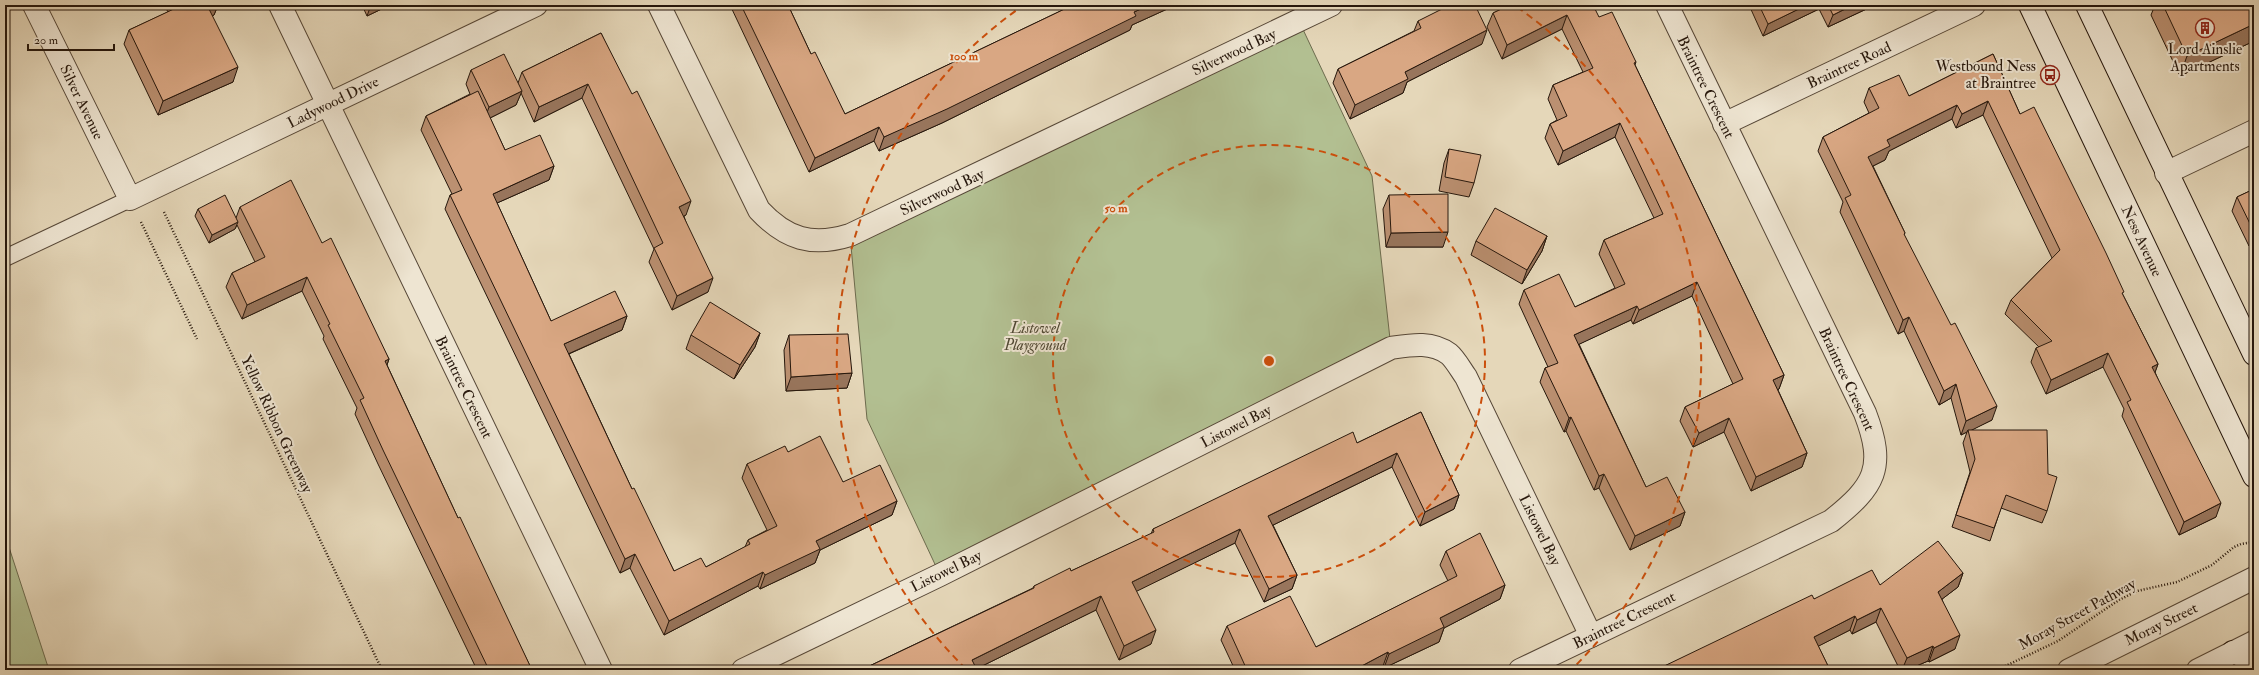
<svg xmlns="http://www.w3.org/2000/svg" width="2259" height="675" font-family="'IM FELL Double Pica',serif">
<rect width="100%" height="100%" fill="#e5d7b9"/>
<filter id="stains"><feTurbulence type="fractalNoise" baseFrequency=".005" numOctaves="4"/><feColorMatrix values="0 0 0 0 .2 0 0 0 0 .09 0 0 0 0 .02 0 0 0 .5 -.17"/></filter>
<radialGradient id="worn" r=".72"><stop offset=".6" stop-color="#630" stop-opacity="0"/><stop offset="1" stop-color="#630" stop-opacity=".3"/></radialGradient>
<g fill="#b2bf91" stroke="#6c6b4e">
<path d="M1299,21L1372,176L1391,348L940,575L867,419L850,235Z"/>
<path d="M5,535L49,670H5Z"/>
</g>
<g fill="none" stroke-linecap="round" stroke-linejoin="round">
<defs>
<path id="service" d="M5,258L130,199"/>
<g id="minor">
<path d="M34,5L130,199L536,5"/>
<path d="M280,5L601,670"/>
<path d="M659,5L759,210C786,239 812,247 850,235L1331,5"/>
<path d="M1724,124L1974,5"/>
<path d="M2166,173L2254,131"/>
<path d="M743,670L940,575L1391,348C1411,345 1431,341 1449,354C1455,359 1461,370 1466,377L1591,636"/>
<path d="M1520,670L1831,521C1875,486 1886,468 1865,413L1667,5"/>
</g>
<g id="tertiary">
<path d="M2069,670L2254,578"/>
<path d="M2198,670L2254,642"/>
</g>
<g id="secondary">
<path d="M2030,5L2254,476"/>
<path d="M2087,5L2254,354"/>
<path d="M2233,652L2254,661"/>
</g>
</defs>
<use href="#service" stroke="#564737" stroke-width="18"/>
<use href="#minor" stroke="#564737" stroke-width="24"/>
<use href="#tertiary" stroke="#564737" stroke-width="24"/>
<use href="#secondary" stroke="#26170c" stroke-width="24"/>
<g stroke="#26170c" stroke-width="2.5" stroke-dasharray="1 2" stroke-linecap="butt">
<path d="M164,212L382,670"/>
<path d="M141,222L197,339"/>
<path d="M5,661L9,670"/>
<path d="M1997,670L2058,641L2119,600L2137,591L2177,582L2212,565L2234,547L2241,544L2254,542"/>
</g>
<use href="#service" stroke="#eee5d2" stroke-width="16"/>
<use href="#minor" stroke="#eee5d2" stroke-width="22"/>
<use href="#tertiary" stroke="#eee5d2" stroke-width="22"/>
<use href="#secondary" stroke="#eee5d2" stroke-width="22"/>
</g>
<g fill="#bb9071" stroke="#26170c">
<path d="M164,5H218L214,15L212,16L233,82L158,115L124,44L129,30L168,12Z"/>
<path d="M362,5H390L367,16Z"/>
<path d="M730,5H788L811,54L845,114L1073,5H1176L1132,25L1130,30L942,123L879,151L874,141L809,172Z"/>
<path d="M1510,5L1599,17L1636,62L1635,65L1784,375L1779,389L1778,390L1807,453L1802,467L1751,491L1724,432L1693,447L1680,421L1685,407L1733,384L1692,296L1633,324L1631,320L1579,344L1646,487L1685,512L1680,526L1630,550L1599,488L1594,490L1566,431L1564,432L1540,382L1545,368L1548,367L1519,304L1524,290L1575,307L1615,288L1599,254L1604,240L1654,218L1615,137L1558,165L1545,138L1550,124L1557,120L1548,99L1553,85L1583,72L1562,29L1502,59L1487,27L1493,13Z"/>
<path d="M1749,5H1875L1828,27L1819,9L1763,36Z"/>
<path d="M2155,5H2254V41L2180,76L2151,15Z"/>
<path d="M1418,21L1482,44L1407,82L1403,93L1350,119L1333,83L1338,69L1414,31Z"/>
<path d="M601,33L686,215L684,216L708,292L672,310L649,262L654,249L582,98L534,122L521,93L516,105L490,118L505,150L554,166L549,180L497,203L551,321L627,316L622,330L569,354L632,489L674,571L706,567L745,547L748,540L767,530L742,478L747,464L788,452L843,482L897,501L892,515L820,550L815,563L760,589L758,586L664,635L630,568L620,573L445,209L450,195L452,194L421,130L426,116L470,94L466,84L471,70L518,83L522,72Z"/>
<path d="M1993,54L2020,114L2123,295L2158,364L2155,372L2216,517L2179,535L2122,416L2124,409L2103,367L2046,394L2031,362L2036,348L2039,347L2005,314L2011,300L2052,258L1983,115L1956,128L1952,119L1889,151L1885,160L1873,166L1905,233L1904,235L1992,420L1971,430L2047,511L2042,523L2001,508L1990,541L1952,527L1970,472L1963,443L1967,432L1961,435L1951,398L1939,405L1904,331L1898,334L1840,212L1843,202L1818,151L1823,137L1869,113L1864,102L1869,88L1909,96Z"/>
<path d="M1449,149L1474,183L1469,197L1439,191L1444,163Z"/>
<path d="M2254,189V244L2249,246L2232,211L2237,197Z"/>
<path d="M1389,195L1443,247H1386L1383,209Z"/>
<path d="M240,207L322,243L389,359L387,365L458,518L532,670H477L378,464L355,414L357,408L323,339L324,336L302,291L242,319L226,287L232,273L255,262L237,225L235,229L209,243L195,216L198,209L236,218Z"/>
<path d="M1547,236L1542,251L1522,284L1471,255L1476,241Z"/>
<path d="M760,333L755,347L734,379L686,349L691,335Z"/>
<path d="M789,335L852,373L847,388L786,391L784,350Z"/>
<path d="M1421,412L1459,495L1454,509L1420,526L1392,467L1273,525L1297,575L1292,589L1264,602L1235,543L1136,591L1151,644L1119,660L1096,610L976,669L861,670L1033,588L1034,586L1071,571L1151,534L1153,529L1357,443Z"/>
<path d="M1446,551L1505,585L1500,599L1444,628L1439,642L1384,668L1383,666L1376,670H1235L1221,640L1227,626L1316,647L1448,581L1440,565Z"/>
<path d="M1963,573L1958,587L1942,599L1955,649L1929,662L1928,661L1907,670H1900L1876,622L1852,634L1850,630L1818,646L1830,670H1656L1814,599L1880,585Z"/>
</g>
<g fill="#98755c" stroke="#26170c">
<path d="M211,5H218L214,15L202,21L208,7Z"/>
<path d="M371,5H390L367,16Z"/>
<path d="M1150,5H1176L1132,25L1130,30L942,123L879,151L884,137L1134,12Z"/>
<path d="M1807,5H1820L1819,9L1763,36L1768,24Z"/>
<path d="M1853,5H1875L1828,27L1833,15Z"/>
<path d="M1567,15L1562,29L1502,59L1507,45Z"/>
<path d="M2254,24V41L2180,76L2187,56Z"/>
<path d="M1487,30L1482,44L1407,82L1403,93L1350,119L1355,105L1405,72Z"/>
<path d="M238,67L233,82L158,115L163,101Z"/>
<path d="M588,84L582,98L534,122L539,107Z"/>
<path d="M522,91L516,105L484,121L489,107Z"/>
<path d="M1988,101L1983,115L1956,128L1962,114Z"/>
<path d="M1957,105L1952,119L1889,151L1885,160L1863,171L1868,157L1887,140Z"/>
<path d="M1620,123L1615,137L1558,165L1563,151Z"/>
<path d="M879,127L874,141L809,172L815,158Z"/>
<path d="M554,166L549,180L488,207L493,194Z"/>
<path d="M691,201L686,215L674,221L679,207Z"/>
<path d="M238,222L235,229L209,243L212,235Z"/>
<path d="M1448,232L1443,247H1386L1391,233Z"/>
<path d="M2254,232V244L2249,246Z"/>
<path d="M1547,236L1542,251L1522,284L1527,270Z"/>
<path d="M307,277L302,291L242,319L247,305Z"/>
<path d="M713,278L708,292L672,310L677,296Z"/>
<path d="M1697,282L1692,296L1633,324L1639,310Z"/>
<path d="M1637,306L1631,320L1569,349L1574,335Z"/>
<path d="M627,316L622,330L559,358L564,344Z"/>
<path d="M1909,317L1904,331L1898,334L1903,320Z"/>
<path d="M760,333L755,347L734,379L740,365Z"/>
<path d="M2108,353L2103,367L2046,394L2051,380Z"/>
<path d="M389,359L384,373L385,361Z"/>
<path d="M2158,364L2153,378L2152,367Z"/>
<path d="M852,373L847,388L786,391L791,377Z"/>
<path d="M1784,375L1779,389L1768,394L1773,380Z"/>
<path d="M1956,384L1951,398L1939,405L1944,391Z"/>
<path d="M1997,406L1992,420L1968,432V430L1967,432L1961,435L1966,421Z"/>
<path d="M1571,417L1566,431L1564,432L1569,418Z"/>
<path d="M1729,418L1724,432L1693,447L1699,433Z"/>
<path d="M1397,453L1392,467L1263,530L1268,516Z"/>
<path d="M1807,453L1802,467L1751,491L1756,477Z"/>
<path d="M1604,474L1599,488L1594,490L1599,476Z"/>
<path d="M1459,495L1454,509L1420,526L1425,512Z"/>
<path d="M897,501L892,515L820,550L815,563L760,589L765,575L816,541Z"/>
<path d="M2221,503L2216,517L2179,535L2184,522Z"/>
<path d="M1685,512L1680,526L1630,550L1635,536Z"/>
<path d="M1240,529L1235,543L1127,596L1132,582Z"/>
<path d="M635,554L630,568L620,573L625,559Z"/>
<path d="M763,572L758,586L664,635L669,621Z"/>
<path d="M1963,573L1958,587L1933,606L1938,592Z"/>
<path d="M1297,575L1292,589L1264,602L1269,589Z"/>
<path d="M1505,585L1500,599L1444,628L1439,642L1384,668L1389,654L1440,618Z"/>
<path d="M1101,596L1096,610L974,670L972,660Z"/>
<path d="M1881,608L1876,622L1852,634L1857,620Z"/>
<path d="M1855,616L1850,630L1809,651L1814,637Z"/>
<path d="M1156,630L1151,644L1119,660L1124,646Z"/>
<path d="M1960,635L1955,649L1929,662L1934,648Z"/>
<path d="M1933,646L1928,661L1907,670H1902L1907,658Z"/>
<path d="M1388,652L1383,666L1376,670H1354Z"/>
</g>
<g fill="#d9a783" stroke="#26170c">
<path d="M176,5H211L208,7L238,67L163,101L129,30L178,7Z"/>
<path d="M741,5H788L811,54L815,52L845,114L1073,5H1150L1134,12L1136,16L947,109L884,137L879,127L815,158Z"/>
<path d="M1450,5H1475L1487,30L1405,72L1408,79L1355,105L1338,69L1421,28L1418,21Z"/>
<path d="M1510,5H1593L1599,17L1612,12L1636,62L1634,63L1784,375L1773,380L1807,453L1756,477L1729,418L1699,433L1685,407L1743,379L1697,282L1639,310L1637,306L1574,335L1646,487L1667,477L1685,512L1635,536L1604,474L1599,476L1571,417L1569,418L1545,368L1558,363L1524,290L1559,274L1575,307L1625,284L1604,240L1663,214L1620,123L1563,151L1550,124L1567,116L1553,85L1593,68L1567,15L1507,45L1493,13Z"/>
<path d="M1759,5H1807L1768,24Z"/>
<path d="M1828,5H1853L1833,15Z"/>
<path d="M2163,5H2254V24L2187,56Z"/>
<path d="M601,33L632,94L637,91L691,201L679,207L713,278L677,296L654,248L663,243L588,84L539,107L522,72Z"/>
<path d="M504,54L522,91L489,107L471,70Z"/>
<path d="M1993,54L2020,114L2034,107L2106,253L2124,292L2122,293L2158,364L2152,367L2221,503L2184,522L2127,402L2131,400L2108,353L2051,380L2036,348L2052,341L2011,300L2060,250L1988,101L1962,114L1957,105L1887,140L1890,146L1868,157L1905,233L1904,234L1951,325L1955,323L1997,406L1966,421L1956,384L1944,391L1909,317L1903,320L1845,198L1851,195L1823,137L1879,108L1869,88L1899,75L1909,96Z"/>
<path d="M478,91L505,150L540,135L554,166L493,194L551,321L615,291L627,316L564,344L632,489L634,488L674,571L701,558L706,567L750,544L748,540L777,526L747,464L785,446L788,452L820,436L843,482L880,465L897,501L816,541L820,549L765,575L763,572L669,621L635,554L625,559L450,195L462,190L426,116Z"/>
<path d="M1449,149L1481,155L1474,183L1445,177Z"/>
<path d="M291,180L322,243L331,238L389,359L385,361L458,518L460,517L532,670H489L383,450L360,400L364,398L328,325L330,324L307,277L247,305L232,273L265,257L240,207Z"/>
<path d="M2254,189V232L2237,197Z"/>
<path d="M1448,194V232L1391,233L1389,195Z"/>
<path d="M225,195L238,222L212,235L198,209Z"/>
<path d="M1495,208L1547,236L1527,270L1476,241Z"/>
<path d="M710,302L760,333L740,365L691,335Z"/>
<path d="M848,334L852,373L791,377L789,335Z"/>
<path d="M1421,412L1459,495L1425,512L1397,453L1268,516L1297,575L1269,589L1240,529L1132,582L1156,630L1124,646L1101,596L972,660L977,670H861L1034,588V586L1070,568L1071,571L1154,532L1153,529L1353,432L1357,443Z"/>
<path d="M1968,430H2047L2048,474L2057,477L2047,511L2006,495L1994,528L1956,515L1975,459Z"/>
<path d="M1480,533L1505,585L1440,618L1444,627L1389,654L1388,652L1354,670H1247L1227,626L1290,596L1316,647L1457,576L1446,551Z"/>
<path d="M1938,541L1963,573L1938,592L1960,635L1934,648L1933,646L1907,658L1881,608L1857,620L1855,616L1814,637L1830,670H1749L1748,669L1747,670H1656L1812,595L1814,599L1872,570L1880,585Z"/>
</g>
<g fill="none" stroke="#cb4f0c" stroke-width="2" stroke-dasharray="7 5">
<circle cx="1269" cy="361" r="216"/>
<path d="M966 669A432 432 0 0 1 1021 7M1517 7A432 432 0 0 1 1572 669"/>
</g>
<defs>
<symbol id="building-ring" viewBox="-11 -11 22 22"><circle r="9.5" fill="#eee5d2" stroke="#8f2418" stroke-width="1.5"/><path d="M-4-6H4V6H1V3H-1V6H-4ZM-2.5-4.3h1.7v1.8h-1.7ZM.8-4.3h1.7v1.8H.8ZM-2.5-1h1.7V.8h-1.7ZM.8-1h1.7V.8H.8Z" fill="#8f2418"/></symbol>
<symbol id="bus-ring" viewBox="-11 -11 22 22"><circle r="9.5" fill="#eee5d2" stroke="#8f2418" stroke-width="1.5"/><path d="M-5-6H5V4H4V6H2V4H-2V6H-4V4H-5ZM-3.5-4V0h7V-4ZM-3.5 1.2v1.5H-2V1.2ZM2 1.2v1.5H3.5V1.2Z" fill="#8f2418"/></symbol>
</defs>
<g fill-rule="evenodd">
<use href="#building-ring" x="2194" y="17" width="22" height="22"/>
<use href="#bus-ring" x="2039" y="64" width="22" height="22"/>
</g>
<g text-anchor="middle" stroke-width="4" stroke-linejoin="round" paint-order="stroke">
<g font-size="15" fill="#26170c" stroke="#eee5d2">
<text x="2205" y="54">Lord Ainslie<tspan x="2205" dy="17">Apartments</tspan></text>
<text x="2036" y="71" text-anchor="end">Westbound Ness<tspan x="2036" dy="17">at Braintree</tspan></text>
</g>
<g font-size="15" fill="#26170c" stroke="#eee5d2">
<text transform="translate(1234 52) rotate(-25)" y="5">Silverwood Bay</text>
<text transform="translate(1849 65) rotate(-25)" y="5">Braintree Road</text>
<text transform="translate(1706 87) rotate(64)" y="5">Braintree Crescent</text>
<text transform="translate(82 102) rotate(64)" y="5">Silver Avenue</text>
<text transform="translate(333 102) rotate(-26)" y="5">Ladywood Drive</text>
<text transform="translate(942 192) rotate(-25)" y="5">Silverwood Bay</text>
<text transform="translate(2142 241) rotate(65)" y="5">Ness Avenue</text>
<text transform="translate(1847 379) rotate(65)" y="5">Braintree Crescent</text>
<text transform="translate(464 387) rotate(64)" y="5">Braintree Crescent</text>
<text transform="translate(277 424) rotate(65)" y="5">Yellow Ribbon Greenway</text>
<text transform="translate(1236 426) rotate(-27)" y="5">Listowel Bay</text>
<text transform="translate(1540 530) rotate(64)" y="5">Listowel Bay</text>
<text transform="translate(946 571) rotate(-26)" y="5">Listowel Bay</text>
<text transform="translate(2077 614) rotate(-29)" y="5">Moray Street Pathway</text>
<text transform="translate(1624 620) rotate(-26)" y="5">Braintree Crescent</text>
<text transform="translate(2161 624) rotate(-26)" y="5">Moray Street</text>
</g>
<g font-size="15" font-style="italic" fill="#504934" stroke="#eee5d2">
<text x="1035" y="333">Listowel<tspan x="1035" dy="17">Playground</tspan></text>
</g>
</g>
<circle cx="1269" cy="361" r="6" fill="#cb4f0c" stroke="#eee5d2" stroke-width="2"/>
<g font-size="12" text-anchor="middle" font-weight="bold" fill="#cb4f0c" stroke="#eee5d2" stroke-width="4" stroke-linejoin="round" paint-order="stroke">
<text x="964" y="60">100 m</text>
<text x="1116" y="212">50 m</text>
</g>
<rect width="2259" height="675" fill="none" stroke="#e5d7b9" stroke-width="20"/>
<rect x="6" y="6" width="2247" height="663" fill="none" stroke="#26170c" stroke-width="2"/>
<rect x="10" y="10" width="2239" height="655" fill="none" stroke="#26170c"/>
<path d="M28 44v6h86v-6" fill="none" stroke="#26170c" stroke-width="2"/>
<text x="34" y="44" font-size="12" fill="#26170c" stroke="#eee5d2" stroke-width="3" paint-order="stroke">20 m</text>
<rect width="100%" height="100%" filter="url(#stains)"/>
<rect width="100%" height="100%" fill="url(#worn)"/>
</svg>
